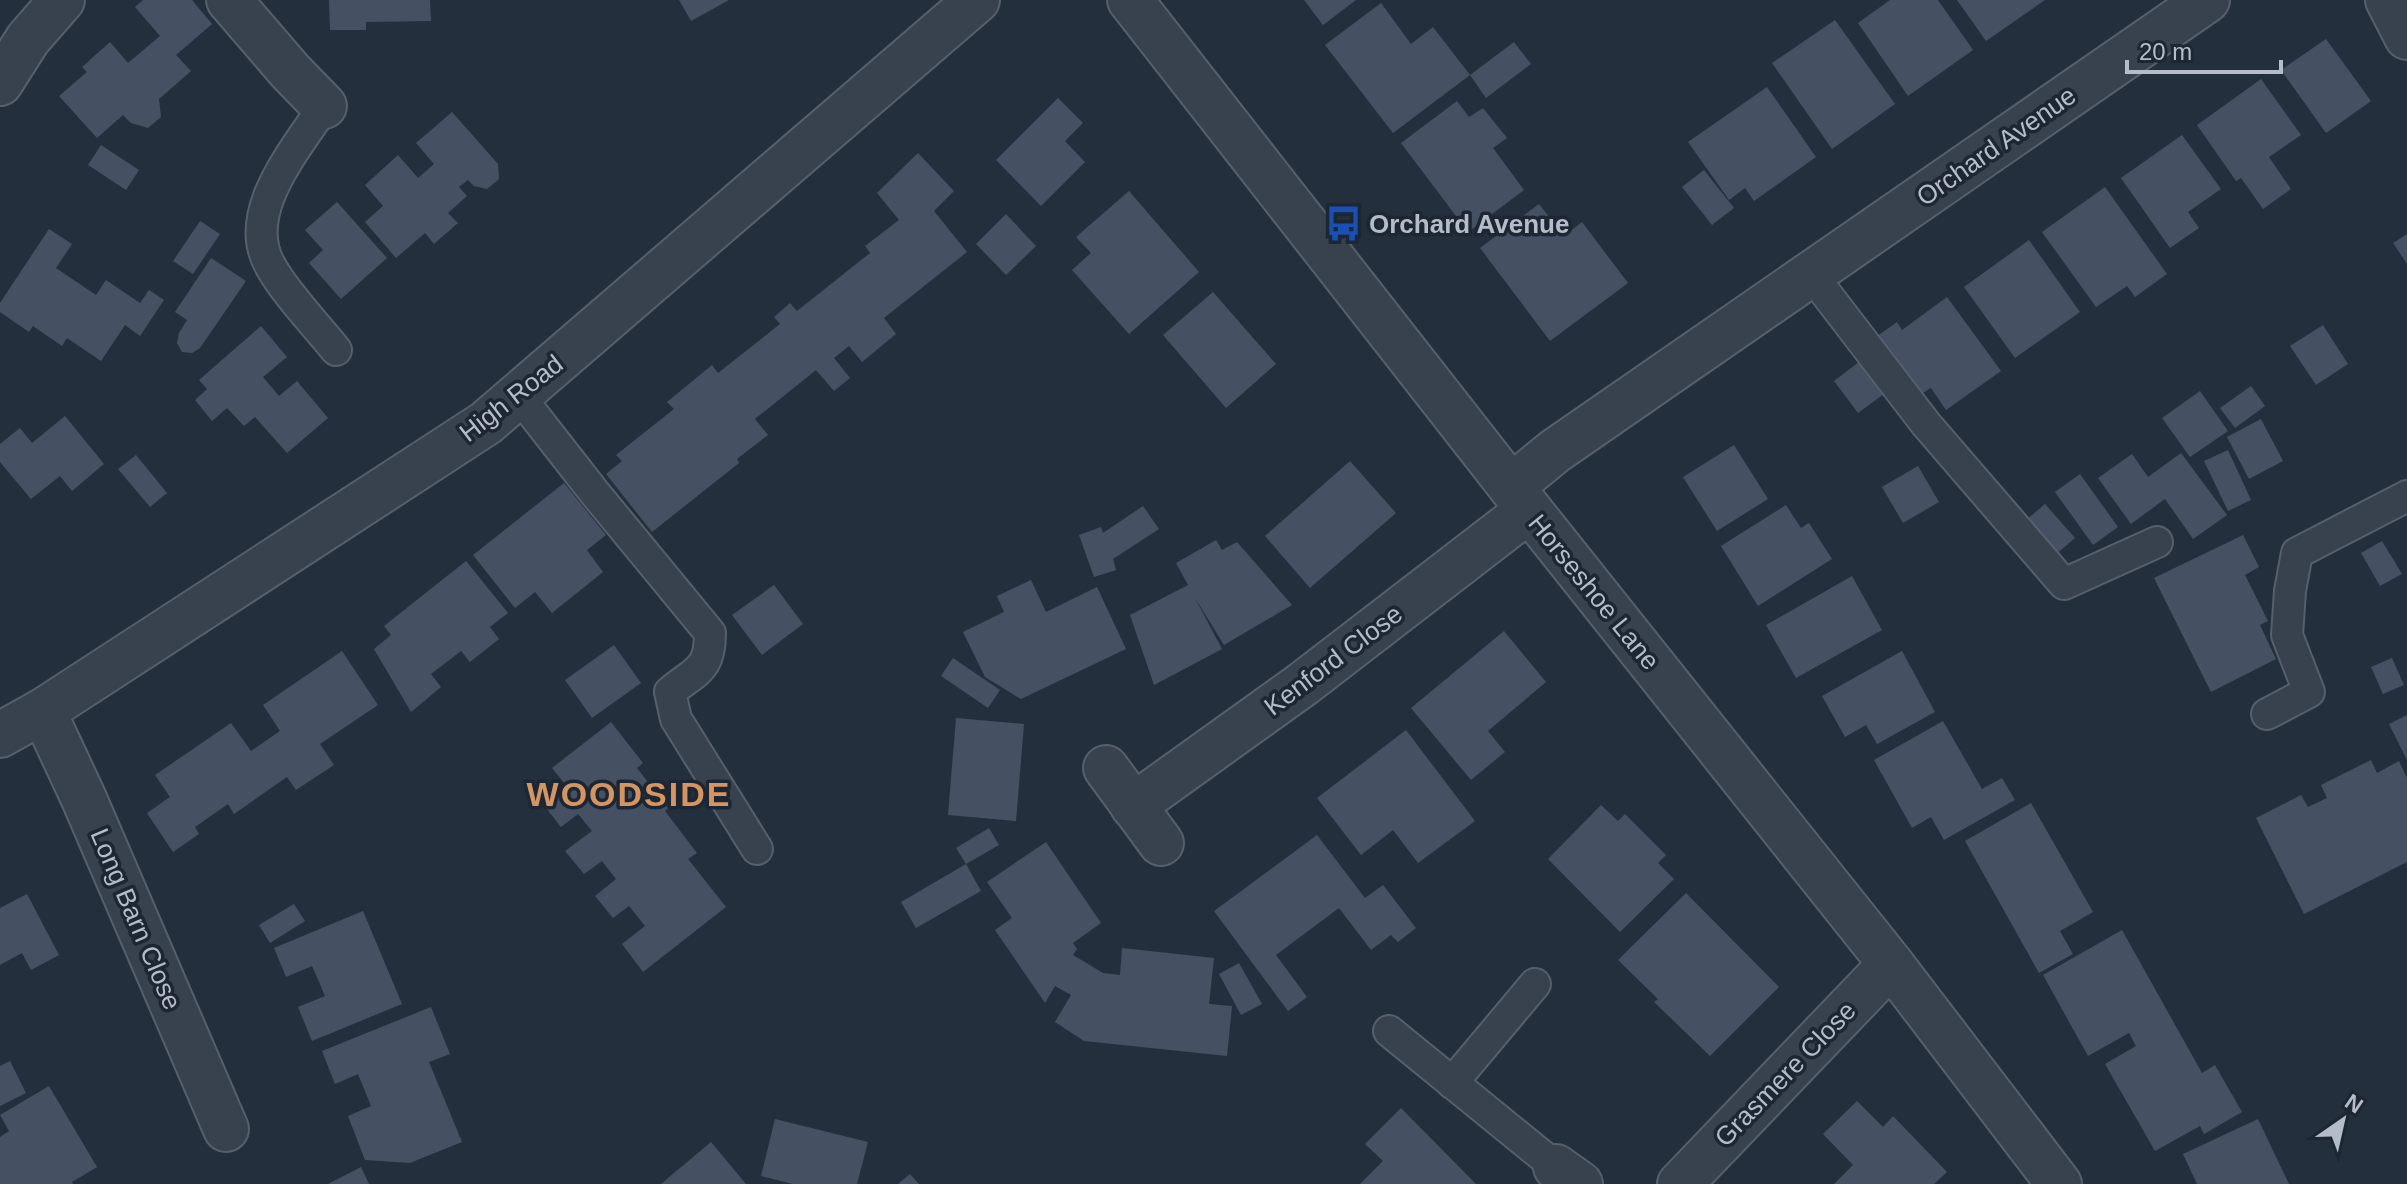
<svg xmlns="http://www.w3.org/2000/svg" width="2407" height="1184" font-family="Arial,sans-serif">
<rect width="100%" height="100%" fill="#242f3e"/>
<g fill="#455162">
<path d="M143,0H192L212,24L176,55L191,71L159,99L161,117L148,128L131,123L123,115L97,138L59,96L87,72L82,67L110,42L128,63L160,36L135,7Z"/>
<path d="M329,0H430L431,21L366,22V30H330Z"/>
<path d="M679,0H729L691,21Z"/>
<path d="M1304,0H1356L1323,25Z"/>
<path d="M1890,0H1938L1973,50L1908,96L1858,23Z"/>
<path d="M1957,0H2045L1986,41Z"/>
<path d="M1381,3L1411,44L1433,27L1470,75L1393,133L1325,45Z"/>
<path d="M1835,20L1895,104L1832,149L1772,63Z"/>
<path d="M2326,39L2371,101L2326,133L2281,70Z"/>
<path d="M1514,42L1531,64L1486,98L1470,75Z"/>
<path d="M2261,79L2301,135L2269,157L2291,189L2263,209L2241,178L2236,181L2197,125Z"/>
<path d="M1767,87L1816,157L1754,201L1745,188L1729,200L1688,142Z"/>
<path d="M1058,98L1083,123L1065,141L1085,162L1041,206L996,160Z"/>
<path d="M1457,101L1469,117L1483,108L1507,138L1493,148L1524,190L1468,232L1401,143Z"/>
<path d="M452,112L498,164L499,179L487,189L474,186L468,180L459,187L467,196L448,213L458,223L434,244L425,233L396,258L365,222L383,206L365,185L398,155L418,178L434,164L416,143Z"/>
<path d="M2182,135L2221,189L2188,212L2199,228L2170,248L2121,178Z"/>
<path d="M101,145L139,170L126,190L88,165Z"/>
<path d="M918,153L954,191L934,211L967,252L884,318L896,334L862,362L849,346L834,358L850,378L834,391L816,370L755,419L768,435L737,459L739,463L652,532L606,474L622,461L616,455L674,409L667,402L712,365L718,373L780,324L774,317L790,303L797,311L870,253L865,246L899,220L877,193Z"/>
<path d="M1704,170L1734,208L1712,225L1682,187Z"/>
<path d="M2105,187L2167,274L2135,297L2127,286L2096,307L2042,232Z"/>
<path d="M1129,191L1199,272L1129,334L1072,270L1091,253L1076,237Z"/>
<path d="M337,202L387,258L341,299L309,263L323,250L305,230Z"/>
<path d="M1539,204L1564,236L1582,222L1628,283L1550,341L1480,248Z"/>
<path d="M1006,214L1036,246L1006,275L976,244Z"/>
<path d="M200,221L220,234L193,274L173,261Z"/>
<path d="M49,229L72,244L56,268L96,295L106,280L140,303L149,290L164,300L140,336L125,325L101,361L67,338L62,346L33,326L29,332L0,312V303Z"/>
<path d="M2407,234V264L2393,243Z"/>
<path d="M2029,240L2080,312L2015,358L1964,287Z"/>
<path d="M211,258L246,281L200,348L192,353L182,352L177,343L179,333L187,320L175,312Z"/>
<path d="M1213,292L1276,364L1226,408L1163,335Z"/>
<path d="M1947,297L2001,371L1946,410L1931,388L1918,396L1876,337L1897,322L1902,330Z"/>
<path d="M2323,325L2348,364L2316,385L2290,346Z"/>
<path d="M261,326L287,357L263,377L279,396L297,381L328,418L287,453L255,417L244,426L227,408L212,421L195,400L207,389L199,380Z"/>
<path d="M1864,358L1888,391L1858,413L1834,381Z"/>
<path d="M2251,386L2265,406L2235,428L2220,408Z"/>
<path d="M2200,391L2228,431L2190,457L2162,418Z"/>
<path d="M65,416L104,464L72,491L60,476L31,499L0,462V444L20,428L32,443Z"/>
<path d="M2261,419L2283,461L2249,479L2227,437Z"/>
<path d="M1734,445L1768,499L1717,531L1683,477Z"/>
<path d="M2228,450L2251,500L2228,511L2204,461Z"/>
<path d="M2181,453L2227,515L2193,539L2165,499L2131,524L2098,478L2132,454L2148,477Z"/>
<path d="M136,455L167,493L150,507L118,469Z"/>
<path d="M1350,461L1396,513L1310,588L1265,536Z"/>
<path d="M1918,466L1939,502L1903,523L1882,487Z"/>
<path d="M2080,474L2118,527L2093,545L2055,492Z"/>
<path d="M564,483L606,535L587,550L603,572L552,613L535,592L515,608L473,555Z"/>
<path d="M2045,504L2075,538L2055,555L2025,521Z"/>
<path d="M1786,505L1801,528L1809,523L1832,559L1758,606L1721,546Z"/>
<path d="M1143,506L1159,529L1113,559L1116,570L1094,577L1079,535L1101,527L1103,533Z"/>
<path d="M2243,535L2259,567L2245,575L2268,621L2260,625L2276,659L2211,692L2154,578Z"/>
<path d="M1216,540L1222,550L1237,542L1292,605L1224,645L1195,598L1222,649L1154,685L1130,615L1188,585L1176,563Z"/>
<path d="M2382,541L2402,574L2380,586L2361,553Z"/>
<path d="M466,561L508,613L490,627L499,639L470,662L461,651L431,674L441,687L411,712L374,649L391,635L384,626Z"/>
<path d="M1852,576L1882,630L1796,678L1766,625Z"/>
<path d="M1031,580L1046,612L1097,587L1126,649L1021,699L985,677L963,632L1004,612L997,596Z"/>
<path d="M774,585L803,624L762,655L732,615Z"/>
<path d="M1504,631L1546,682L1488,731L1505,752L1471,780L1411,708Z"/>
<path d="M614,645L641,683L592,718L565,680Z"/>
<path d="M342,651L378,705L320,744L334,765L296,790L287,777L234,814L228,804L195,827L199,834L173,852L147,813L170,797L155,775L231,723L251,751L280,731L263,705Z"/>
<path d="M1902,651L1935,712L1877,744L1866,725L1845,737L1822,696Z"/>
<path d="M953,658L1000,690L988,708L941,676Z"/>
<path d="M2392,658L2404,685L2383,694L2371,667Z"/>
<path d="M2407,715V760L2389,724Z"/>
<path d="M956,718L1024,724L1016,821L948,815Z"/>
<path d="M1943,721L1982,789L2002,778L2015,800L1944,840L1931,817L1912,828L1874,760Z"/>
<path d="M611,722L643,763L637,768L668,808L665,811L697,853L688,859L726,907L643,972L622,944L645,926L629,906L613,918L595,896L616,879L602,861L584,874L565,851L592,831L578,814L561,827L542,803L565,784L552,768Z"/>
<path d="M1406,730L1475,821L1418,863L1393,830L1361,855L1317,798Z"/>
<path d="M2371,760L2377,773L2399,761L2407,778V862L2304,914L2256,818L2301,795L2308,807L2327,798L2321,785Z"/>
<path d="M2031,803L2093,912L2060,931L2073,954L2039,973L1965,841Z"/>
<path d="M1601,805L1618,821L1625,814L1666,855L1658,863L1674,879L1620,932L1548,859Z"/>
<path d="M989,828L999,845L966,864L956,848Z"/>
<path d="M1317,835L1365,898L1383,885L1416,928L1398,942L1391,935L1371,950L1339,908L1276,955L1307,997L1288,1011L1214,911Z"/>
<path d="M1046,842L1101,923L1073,943L1077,949L1073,955L1103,973L1120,975L1122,948L1214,958L1209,1004L1232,1006L1227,1056L1084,1041L1055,1022L1071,995L1055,986L1045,1003L995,930L1012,918L987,882Z"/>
<path d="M966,864L981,891L916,928L901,902Z"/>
<path d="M1686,893L1779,987L1710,1056L1654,1002L1658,999L1618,960Z"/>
<path d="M27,894L59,955L31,970L22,953L0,965V908Z"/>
<path d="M294,904L305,921L270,943L259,925Z"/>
<path d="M363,911L402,1004L312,1041L298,1007L325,996L320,984L312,966L286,977L274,948Z"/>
<path d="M2122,930L2202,1073L2215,1065L2242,1112L2204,1134L2200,1126L2155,1151L2105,1064L2136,1046L2129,1033L2088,1056L2043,975Z"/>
<path d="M1239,963L1262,1004L1241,1015L1219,974Z"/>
<path d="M431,1007L450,1054L429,1062L462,1142L410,1163L365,1160L348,1116L371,1106L358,1074L335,1084L322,1051Z"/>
<path d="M10,1061L26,1093L0,1106V1066Z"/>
<path d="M49,1086L97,1167L72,1182L73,1184H0V1137L9,1131L0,1115Z"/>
<path d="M1857,1101L1883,1127L1893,1116L1947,1172L1934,1184H1834L1853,1165L1823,1134Z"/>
<path d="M1401,1108L1476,1184H1360L1383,1161L1365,1144Z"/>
<path d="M775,1119L868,1142L857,1184H793L761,1176Z"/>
<path d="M2258,1119L2289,1184H2197L2183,1154Z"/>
<path d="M711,1142L746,1184H661L674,1173Z"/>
<path d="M361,1167L369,1184H328Z"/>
<path d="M910,1174L919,1184H898Z"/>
</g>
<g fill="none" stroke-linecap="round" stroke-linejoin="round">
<defs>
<g id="service">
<path d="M324,106C296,150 239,213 271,267C286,294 316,325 336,350"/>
<path d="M1811,274L1926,424L2064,584L2157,542"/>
<path d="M519,396L594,492L710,633C710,671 696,670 670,692L676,719L757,849"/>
<path d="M2267,714L2309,692L2287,635L2290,591L2297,553L2407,496"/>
<path d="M1389,1031L1556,1167"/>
<path d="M1452,1083L1535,984"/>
</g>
<g id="minor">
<path d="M229,0L290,71L324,106"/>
<path d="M2388,0L2407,37"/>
<path d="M0,83L28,39L62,0"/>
<path d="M1511,487L1555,451L2207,0"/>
<path d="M43,711L84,799L226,1129"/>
<path d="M1106,768L1161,843"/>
<path d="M1133,806L1303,684L1529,510"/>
<path d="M1556,1167L1580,1184"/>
<path d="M1680,1184L1891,964"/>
</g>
<g id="tertiary">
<path d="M1130,0L1511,487L1891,964L2059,1184"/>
<path d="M0,735L43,711L486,423L977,0"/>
</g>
</defs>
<use href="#service" stroke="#565f6c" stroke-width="34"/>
<use href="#minor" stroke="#565f6c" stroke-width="48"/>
<use href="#tertiary" stroke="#565f6c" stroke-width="48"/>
<use href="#service" stroke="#38414e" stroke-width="30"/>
<use href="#minor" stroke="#38414e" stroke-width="44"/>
<use href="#tertiary" stroke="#38414e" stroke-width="44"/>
</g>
<defs>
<symbol id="bus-bare" viewBox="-9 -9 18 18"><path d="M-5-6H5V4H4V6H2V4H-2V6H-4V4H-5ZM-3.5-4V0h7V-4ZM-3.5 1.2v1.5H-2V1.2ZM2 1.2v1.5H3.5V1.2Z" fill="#1a4fb4" stroke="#1d2633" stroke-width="2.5" paint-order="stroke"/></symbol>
</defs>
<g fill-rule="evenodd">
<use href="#bus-bare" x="1318" y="198" width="51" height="51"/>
</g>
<g text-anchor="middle" stroke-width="7" stroke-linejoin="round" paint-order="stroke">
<g font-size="26" fill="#b4bcc9" stroke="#1d2633">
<text transform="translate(1996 146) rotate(-35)" y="9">Orchard Avenue</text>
<text transform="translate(511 398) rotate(-38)" y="9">High Road</text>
<text transform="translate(1594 592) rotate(51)" y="9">Horseshoe Lane</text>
<text transform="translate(1333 660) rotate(-37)" y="9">Kenford Close</text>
<text transform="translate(136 919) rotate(67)" y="9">Long Barn Close</text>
<text transform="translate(1785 1074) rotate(-46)" y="9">Grasmere Close</text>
</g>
<g font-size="26" font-weight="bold" fill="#b4bcc9" stroke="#1d2633" text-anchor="start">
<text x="1369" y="233">Orchard Avenue</text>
</g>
<g font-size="34" font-weight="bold" letter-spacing="2" fill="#d59563" stroke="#1d2633">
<text x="629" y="806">WOODSIDE</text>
</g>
</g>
<g transform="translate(2343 1120) rotate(34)" stroke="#1d2633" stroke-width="6" paint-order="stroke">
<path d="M0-6L14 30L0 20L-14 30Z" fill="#b4bcc9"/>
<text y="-12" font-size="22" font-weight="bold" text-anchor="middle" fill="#b4bcc9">N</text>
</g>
<path d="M2127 60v12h154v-12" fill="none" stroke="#b4bcc9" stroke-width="4"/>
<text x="2139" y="60" font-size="24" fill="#b4bcc9" stroke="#1d2633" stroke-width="6" paint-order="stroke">20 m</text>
</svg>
